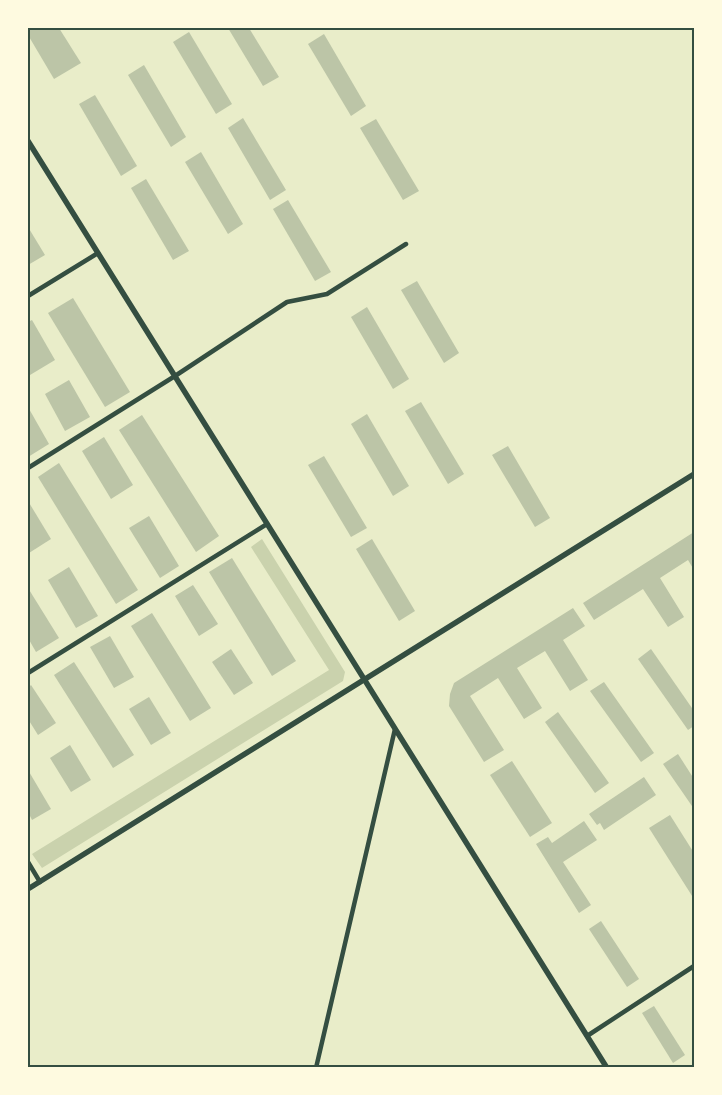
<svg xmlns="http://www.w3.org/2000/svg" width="722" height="1095" font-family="Lato,sans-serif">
<rect width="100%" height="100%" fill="#e9edc9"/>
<path fill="#cad2ad" d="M262,539L345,672L343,681L42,868L32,854L329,670L251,547Z"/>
<g fill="#bcc5a7">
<path d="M28,28H59L81,63L54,79L28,35Z"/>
<path d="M228,28H249L279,77L263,86Z"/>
<path d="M189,32L232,104L216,114L173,42Z"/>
<path d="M324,34L366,106L351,116L308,44Z"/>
<path d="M144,65L186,137L171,147L128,75Z"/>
<path d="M95,95L137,166L121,176L79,104Z"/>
<path d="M243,118L286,190L270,200L228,128Z"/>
<path d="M376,119L419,191L403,200L360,128Z"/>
<path d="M201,152L243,224L228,234L185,162Z"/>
<path d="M146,179L189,251L173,260L131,188Z"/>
<path d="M288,200L331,272L315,281L273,209Z"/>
<path d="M28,227L45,255L28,265Z"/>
<path d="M417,281L459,353L444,363L401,290Z"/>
<path d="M73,298L130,392L105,407L48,313Z"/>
<path d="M367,307L409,379L393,389L351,317Z"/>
<path d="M32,320L55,360L30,375L28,371V322Z"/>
<path d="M69,380L90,417L65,431L45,394Z"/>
<path d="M421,402L464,474L448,484L405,411Z"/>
<path d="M28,407L49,444L28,457Z"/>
<path d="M367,414L409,486L393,496L351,424Z"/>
<path d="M142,415L219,536L196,552L119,430Z"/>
<path d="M104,437L133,485L111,499L82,451Z"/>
<path d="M508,446L550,518L535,527L492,455Z"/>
<path d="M324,456L367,528L351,537L308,465Z"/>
<path d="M59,463L138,590L116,604L38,477Z"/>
<path d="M28,501L51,539L29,553L28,551Z"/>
<path d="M149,516L179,566L160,578L129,528Z"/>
<path d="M694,532V570L688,560L660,578L684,617L668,627L643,589L594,620L583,603Z"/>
<path d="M372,539L415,611L399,621L356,549Z"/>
<path d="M232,558L296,661L272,676L209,572Z"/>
<path d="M69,567L98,616L76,628L48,580Z"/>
<path d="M193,585L218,624L199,636L175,596Z"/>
<path d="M28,588L59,638L36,652L28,638Z"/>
<path d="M573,608L585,626L563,640L588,680L570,691L545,651L517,668L542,708L524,719L498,678L470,696L504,750L484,762L449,706L450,694L454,683Z"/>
<path d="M152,613L211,708L190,721L131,626Z"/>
<path d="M110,636L134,677L114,688L90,647Z"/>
<path d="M231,649L253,683L234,695L212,662Z"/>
<path d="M651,649L694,711V726L688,730L638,659Z"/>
<path d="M74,662L134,755L113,768L54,675Z"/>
<path d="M604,682L654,753L641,762L590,691Z"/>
<path d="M31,685L56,723L38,735L28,719V688Z"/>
<path d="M149,697L171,733L151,745L129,709Z"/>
<path d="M558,712L609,783L595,793L545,722Z"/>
<path d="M70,745L91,780L71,792L50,758Z"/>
<path d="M678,754L694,779V809L663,764Z"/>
<path d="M512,761L552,823L530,837L490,775Z"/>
<path d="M28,770L51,809L32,820L28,812Z"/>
<path d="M644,777L656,795L604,830L600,823L597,825L589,814Z"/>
<path d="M670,815L694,853V899L649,828Z"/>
<path d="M584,821L597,840L563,862L591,905L579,913L536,844L548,837L552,843Z"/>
<path d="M601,921L639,979L627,987L589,929Z"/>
<path d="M654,1006L685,1055L673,1063L642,1013Z"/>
</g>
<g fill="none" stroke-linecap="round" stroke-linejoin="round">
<g stroke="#344e41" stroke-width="4.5">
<path d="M28,296L98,253"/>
<path d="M28,468L175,376L287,302L327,294L406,244"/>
<path d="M28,673L267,524"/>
<path d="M28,862L40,882"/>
<path d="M587,1036L694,966"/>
<path d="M316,1068L395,729"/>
</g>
<g stroke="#344e41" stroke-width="5.5">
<path d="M28,141L607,1068"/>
<path d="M28,889L694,474"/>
</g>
</g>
<rect width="722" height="1095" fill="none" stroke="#fefae0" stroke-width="58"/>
<rect x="29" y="29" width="664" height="1037" fill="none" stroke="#344e41" stroke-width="2"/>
</svg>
